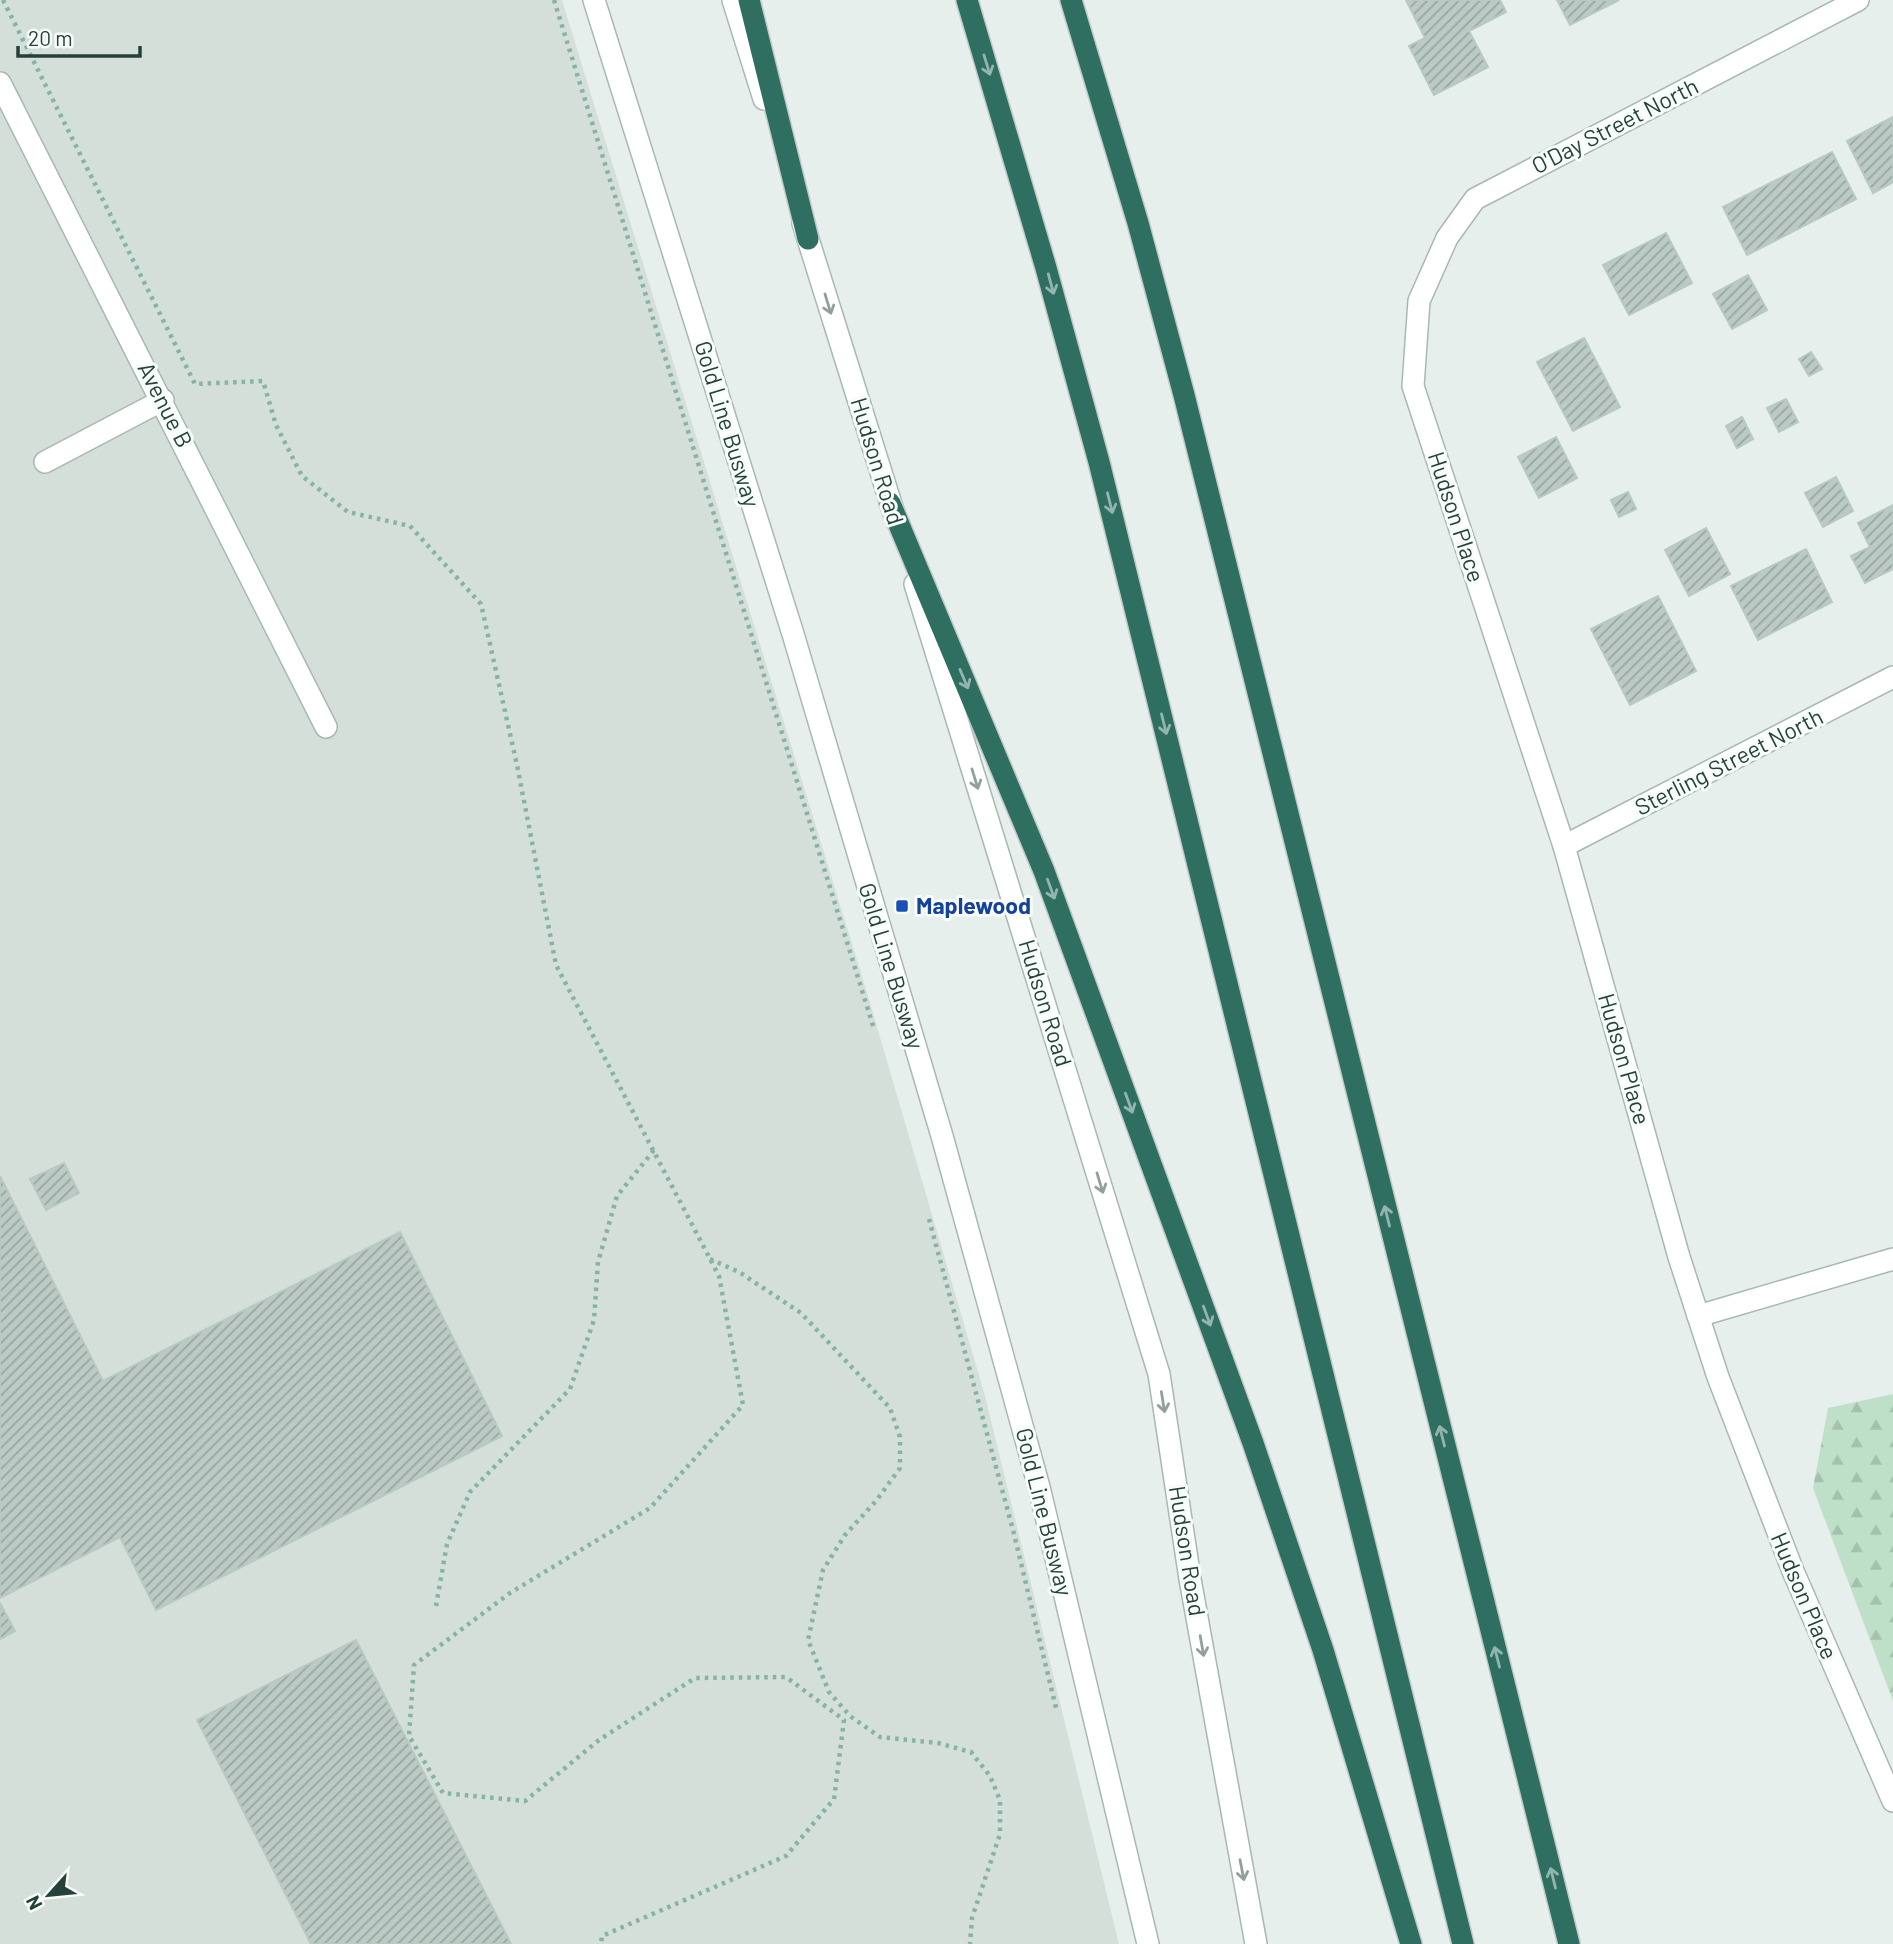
<svg xmlns="http://www.w3.org/2000/svg" width="1893" height="1944" font-family="Barlow,sans-serif">
<defs>
<pattern id="forest-firs" width="22" height="20" patternUnits="userSpaceOnUse" patternTransform="scale(1.75)"><rect width="22" height="20" fill="#bfe0c8"/><path d="M5 1l3.5 6h-7zM16 11l3.5 6h-7z" fill="#a4c1ad"/></pattern>
<pattern id="building-hatch" width="6" height="6" patternUnits="userSpaceOnUse" patternTransform="scale(1.75)"><rect width="6" height="6" fill="#bbcac4"/><path d="M-1 1l2-2M0 6l6-6M5 7l2-2" fill="none" stroke="#98a6a0"/></pattern>
</defs>
<rect width="100%" height="100%" fill="#e6efeb"/>
<path fill="#d4dfda" d="M0,0H562L868,996L985,1396L1119,1944H0Z"/>
<path fill="url(#forest-firs)" d="M1893,1394V1701L1813,1488L1828,1408Z"/>
<g fill="url(#building-hatch)" stroke="#b8c9c2" stroke-width="2">
<path d="M1406,0H1500L1506,12L1469,31L1488,67L1434,95L1409,46L1425,38Z"/>
<path d="M1557,0H1619L1570,25Z"/>
<path d="M1893,117V182L1873,193L1847,141Z"/>
<path d="M1832,152L1856,199L1747,255L1723,207Z"/>
<path d="M1666,233L1692,283L1629,315L1603,265Z"/>
<path d="M1748,275L1767,310L1732,329L1713,294Z"/>
<path d="M1584,338L1620,407L1573,431L1537,362Z"/>
<path d="M1811,352L1822,369L1809,376L1799,359Z"/>
<path d="M1786,399L1798,422L1779,432L1767,408Z"/>
<path d="M1742,417L1753,439L1737,448L1726,426Z"/>
<path d="M1556,437L1577,478L1539,498L1518,457Z"/>
<path d="M1836,477L1853,511L1823,527L1805,493Z"/>
<path d="M1628,492L1636,509L1619,517L1611,500Z"/>
<path d="M1893,505V569L1865,583L1851,556L1870,547L1858,523Z"/>
<path d="M1706,528L1730,574L1689,596L1665,550Z"/>
<path d="M1806,549L1832,602L1758,640L1731,586Z"/>
<path d="M1658,596L1696,671L1630,705L1591,629Z"/>
<path d="M64,1163L79,1193L46,1210L30,1179Z"/>
<path d="M0,1176L103,1381L400,1232L502,1436L156,1610L120,1537L0,1598Z"/>
<path d="M0,1603L15,1631L0,1639Z"/>
<path d="M356,1640L511,1944H311L197,1720Z"/>
</g>
<g fill="none" stroke-linecap="round" stroke-linejoin="round">
<defs>
<g id="service">
<path d="M594,0L793,634L942,1136L1039,1487L1148,1944"/>
<path d="M45,462L163,400"/>
<path d="M1698,1316L1893,1259"/>
</g>
<g id="minor">
<path d="M1858,0L1475,199L1447,238L1419,301L1413,386L1564,846L1679,1257L1718,1377L1793,1571L1893,1801"/>
<path d="M0,83L326,727"/>
<path d="M1564,846L1893,677"/>
</g>
<g id="tertiary">
<path d="M733,0L764,99"/>
<path d="M803,223L896,520"/>
<path d="M915,584L1159,1374L1190,1579L1256,1944"/>
</g>
<g id="motorway">
<path d="M749,0L808,239"/>
<path d="M967,0L1046,268L1099,462L1463,1944"/>
<path d="M1071,0L1138,223L1184,395L1569,1944"/>
<path d="M890,503L1044,871L1253,1443L1323,1650L1411,1944"/>
</g>
</defs>
<use href="#service" stroke="#a8b8b2" stroke-width="24"/>
<use href="#minor" stroke="#a8b8b2" stroke-width="24"/>
<use href="#tertiary" stroke="#a8b8b2" stroke-width="24"/>
<use href="#motorway" stroke="#c2cac8" stroke-width="24"/>
<g stroke="#86b3a5" stroke-width="4.5" stroke-dasharray="3.5 5" stroke-linecap="butt">
<path d="M3,0L195,384L263,381L276,425L302,476L348,512L410,526L481,604L517,765L556,965L719,1276L743,1405L650,1508L510,1593L414,1665L409,1736L443,1793L525,1801L599,1740L695,1678L786,1677L844,1720L834,1799L786,1856L602,1936L601,1944"/>
<path d="M554,0L874,1029"/>
<path d="M929,1219L1013,1530L1057,1712"/>
<path d="M710,1259L739,1272L801,1313L890,1408L900,1437V1468L876,1501L845,1535L823,1570L808,1640L829,1692L850,1716L880,1737L938,1743L971,1752L990,1776L1000,1800V1834L972,1918L970,1944"/>
<path d="M436,1606L447,1544L470,1492L570,1389L594,1320L598,1262L617,1196L654,1150"/>
</g>
<use href="#service" stroke="#fff" stroke-width="21"/>
<use href="#minor" stroke="#fff" stroke-width="21"/>
<use href="#tertiary" stroke="#fff" stroke-width="21"/>
<use href="#motorway" stroke="#2f6f62" stroke-width="21"/>
</g>
<defs><path id="oneway-shaft" d="M-6 0H5M1.5-3L5.5 0L1.5 3" fill="none" stroke-width="1.6" stroke-linecap="round" stroke-linejoin="round" transform="scale(1.75)"/></defs>
<g stroke="#93b5ae">
<use href="#oneway-shaft" transform="translate(987 65) rotate(73)"/>
<use href="#oneway-shaft" transform="translate(1051 284) rotate(75)"/>
<use href="#oneway-shaft" transform="translate(1110 503) rotate(76)"/>
<use href="#oneway-shaft" transform="translate(964 679) rotate(67)"/>
<use href="#oneway-shaft" transform="translate(1164 724) rotate(76)"/>
<use href="#oneway-shaft" transform="translate(1051 889) rotate(70)"/>
<use href="#oneway-shaft" transform="translate(1129 1103) rotate(70)"/>
<use href="#oneway-shaft" transform="translate(1387 1216) rotate(-104)"/>
<use href="#oneway-shaft" transform="translate(1207 1316) rotate(70)"/>
<use href="#oneway-shaft" transform="translate(1442 1436) rotate(-104)"/>
<use href="#oneway-shaft" transform="translate(1497 1657) rotate(-104)"/>
<use href="#oneway-shaft" transform="translate(1553 1878) rotate(-104)"/>
</g>
<g stroke="#92a09c">
<use href="#oneway-shaft" transform="translate(828 304) rotate(73)"/>
<use href="#oneway-shaft" transform="translate(975 779) rotate(73)"/>
<use href="#oneway-shaft" transform="translate(1100 1183) rotate(73)"/>
<use href="#oneway-shaft" transform="translate(1163 1402) rotate(81)"/>
<use href="#oneway-shaft" transform="translate(1202 1646) rotate(80)"/>
<use href="#oneway-shaft" transform="translate(1242 1870) rotate(79)"/>
</g>
<rect fill="#1a4fb4" stroke="#f7fbf9" stroke-width="2.5" x="895" y="899" width="14" height="14" rx="3.5"/>
<g text-anchor="middle" stroke-width="6" stroke-linejoin="round" paint-order="stroke">
<g font-size="23" fill="#24423a" stroke="#f7fbf9">
<text transform="translate(1615 126) rotate(-27)" y="8">O'Day Street North</text>
<text transform="translate(165 405) rotate(63)" y="8">Avenue B</text>
<text transform="translate(727 424) rotate(73)" y="8">Gold Line Busway</text>
<text transform="translate(877 461) rotate(73)" y="8">Hudson Road</text>
<text transform="translate(1456 517) rotate(72)" y="8">Hudson Place</text>
<text transform="translate(1729 762) rotate(-27)" y="8">Sterling Street North</text>
<text transform="translate(891 966) rotate(73)" y="8">Gold Line Busway</text>
<text transform="translate(1045 1003) rotate(73)" y="8">Hudson Road</text>
<text transform="translate(1624 1059) rotate(74)" y="8">Hudson Place</text>
<text transform="translate(1044 1512) rotate(76)" y="8">Gold Line Busway</text>
<text transform="translate(1187 1551) rotate(81)" y="8">Hudson Road</text>
<text transform="translate(1804 1596) rotate(67)" y="8">Hudson Place</text>
</g>
<g font-size="23" font-weight="bold" fill="#164399" stroke="#f7fbf9" text-anchor="start">
<text x="916" y="914">Maplewood</text>
</g>
</g>
<g transform="translate(49 1895) rotate(243)" stroke="#f7fbf9" stroke-width="5" paint-order="stroke">
<path d="M0-5L12 26L0 18L-12 26Z" fill="#24423a"/>
<text y="-10" font-size="19" font-weight="bold" text-anchor="middle" fill="#24423a">N</text>
</g>
<path d="M18 46v10h122v-10" fill="none" stroke="#24423a" stroke-width="3.5"/>
<text x="28" y="46" font-size="21" fill="#24423a" stroke="#f7fbf9" stroke-width="5" paint-order="stroke">20 m</text>
</svg>
